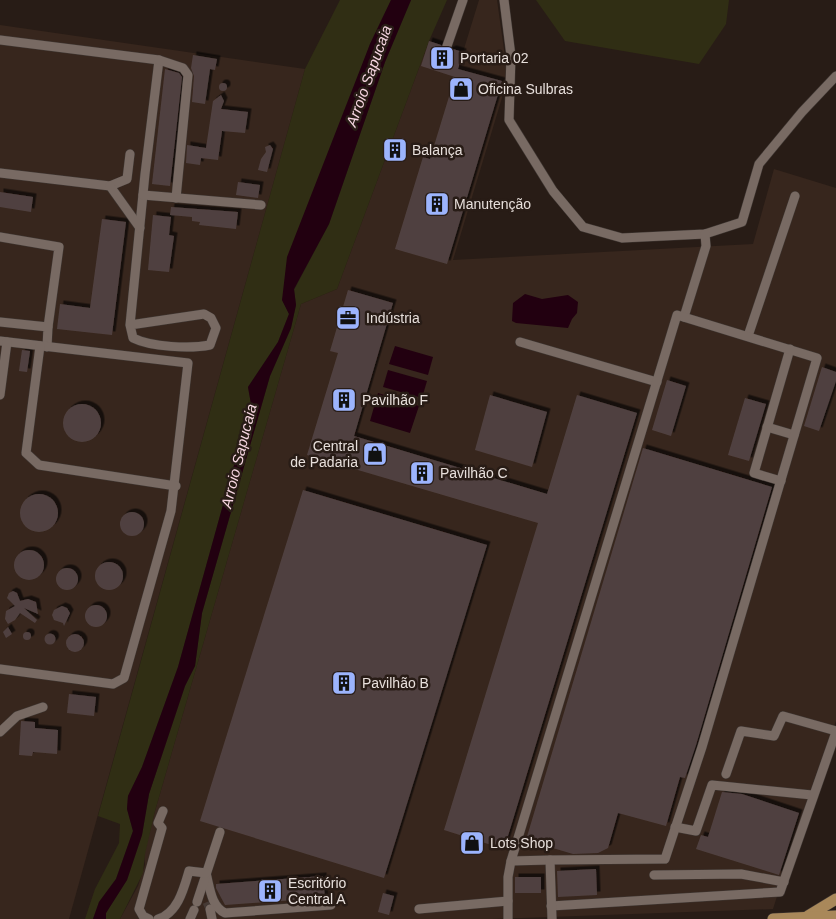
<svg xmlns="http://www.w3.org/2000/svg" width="836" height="919" font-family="Helvetica,sans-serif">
<defs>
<filter id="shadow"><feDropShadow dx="3.5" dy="-3.5" stdDeviation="0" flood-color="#0009"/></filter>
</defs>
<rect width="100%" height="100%" fill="#281c16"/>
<g fill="#37261d">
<path d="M479,0H497L508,78L453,260L753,244L774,169L836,188V721L815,777L773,909L492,919H120L138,886L145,865L144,854L155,811L301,304L337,289L429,41L463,52Z"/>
<path d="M0,25L305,69L69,919H0Z"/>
</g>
<g fill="#302e14">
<path d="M340,0H391L370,44L282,300L289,314L278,342L248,387L251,404L178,667L142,767L128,796L127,809L133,831L116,879L99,902L93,919H85L95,889L119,843L120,824L98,816L305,69Z"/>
<path d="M411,0H447L429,41L337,289L301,304L155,811L145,854L143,873L120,919H106V913L127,880L142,835L149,794L185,686L195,666L202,613L270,376L291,328L296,305L294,290L329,224L385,62Z"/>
<path d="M536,0H729L726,24L699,64L565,41Z"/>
</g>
<g fill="#220010">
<path d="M391,0H411L385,62L329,224L294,289L296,305L291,328L270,376L202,613L195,666L185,686L149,794L142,835L127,880L106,913V919H93L99,902L116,879L133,831L127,809L128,796L142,767L178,667L251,404L248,387L278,342L289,314L282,300L287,257L370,44Z"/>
<path d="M525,294L542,299L568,295L578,302L577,313L572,319L568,328L516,323L512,321L513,303Z"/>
<path d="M395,346L433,357L428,375L389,364Z"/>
<path d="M388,370L427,381L422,398L383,387Z"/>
<path d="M378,393L419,406L410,433L370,421Z"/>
</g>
<g fill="#504140" filter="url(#shadow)">
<path d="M429,41L441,45L445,52L453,49L463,52L458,69L502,81L447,264L395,249L423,157L430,159L455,77L421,66Z"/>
<path d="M193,55L217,59L215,70L210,69L205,104L192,102L194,76L191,68Z"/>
<path d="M165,69L179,73L182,77L170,186L152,184Z"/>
<circle cx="223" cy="87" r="4"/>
<path d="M221,95L224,101L221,109L248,112L245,133L222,131L218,160L201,158L200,165L186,163L187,145L206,148L213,101Z"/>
<path d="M270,145L273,149L267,172L258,170L261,159L266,152L265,147Z"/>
<path d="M238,182L260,185L258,198L236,195Z"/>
<path d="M0,192L33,197L31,212L0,207Z"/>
<path d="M171,207L238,212L236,229L199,225L200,222L192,221V217L170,215Z"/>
<path d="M153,215L171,217L169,235L174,236L169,272L148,270Z"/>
<path d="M102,219L126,222L112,335L57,329L60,304L90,308Z"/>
<path d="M348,290L393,303L354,436L547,494L577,395L637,413L504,849L444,830L538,523L307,455L338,353L330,351Z"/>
<path d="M22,350L30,351L27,372L19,371Z"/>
<path d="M822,367L836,372V381L819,431L804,426Z"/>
<path d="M667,380L686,386L671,436L652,430Z"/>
<path d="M490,395L547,412L532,467L475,450Z"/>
<path d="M745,398L766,404L749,461L728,455Z"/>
<circle cx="82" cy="423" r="19"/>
<path d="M643,448L772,487L696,745L685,778L680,777L666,826L618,813L608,848L598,853L573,854L526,840Z"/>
<path d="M303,490L487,545L384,878L200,821Z"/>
<circle cx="39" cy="513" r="19"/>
<circle cx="132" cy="524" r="12"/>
<circle cx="29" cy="565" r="15"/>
<circle cx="109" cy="576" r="14"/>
<circle cx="67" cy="579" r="11"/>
<path d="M13,591L17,593L20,601L28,599L36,602L38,614L24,608L37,620L35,623L20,613L15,620L8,624L5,619L6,611L15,606L7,598L9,593Z"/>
<circle cx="96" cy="616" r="11"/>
<path d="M62,606L67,608L70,613L64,626L63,623L54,620L52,615L54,610Z"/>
<path d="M8,627L12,634L6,638L3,632Z"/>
<circle cx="27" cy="636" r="4"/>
<circle cx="50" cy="639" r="5.5"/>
<circle cx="75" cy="643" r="9"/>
<path d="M69,694L96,697L94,716L67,713Z"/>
<path d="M21,721L35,722V728L58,730L57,754L33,752L32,756L19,755Z"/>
<path d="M722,792L742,794L799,813L779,875L696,849L701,835L708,837Z"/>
<path d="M596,869L597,895L558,897L557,871Z"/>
<path d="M323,876L325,898L225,905L216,888V884Z"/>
<rect x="515" y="877" width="26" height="16"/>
<path d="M383,893L394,896L389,915L378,912Z"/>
</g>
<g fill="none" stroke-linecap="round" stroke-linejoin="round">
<g stroke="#453934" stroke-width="9" stroke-dasharray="9 4.5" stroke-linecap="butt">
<path d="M442,58L447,46"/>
<path d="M207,902L210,909"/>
</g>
<defs>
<g id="minor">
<path d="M504,0L511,56L509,120L553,191L583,227L622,238L705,234L742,222L759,164L802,112L836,76"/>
<path d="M0,40L159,60L145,174L130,325L133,338C151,347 190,349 210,345L216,328L211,318L204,314L130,325"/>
<path d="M447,46L463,0"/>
<path d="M159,60L183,68L188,75L176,198"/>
<path d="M0,173L110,186L127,179L130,154"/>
<path d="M110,186L140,228"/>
<path d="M143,195L261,205"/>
<path d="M0,237L59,247L48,327"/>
<path d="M684,317L706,246L705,234"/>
<path d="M0,322L48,327L47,347"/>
<path d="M748,336L795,196"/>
<path d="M0,341L188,363L171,511L124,678L113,684L0,669"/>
<path d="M520,342L657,382"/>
<path d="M40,346L26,453L39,465L176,486"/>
<path d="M0,395L7,342"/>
<path d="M767,427L794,435"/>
<path d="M781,481L754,473L790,349"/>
<path d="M0,732L17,716L43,707"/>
<path d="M726,774L741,731L774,736L783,716L836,731"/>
<path d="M675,827L696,831L712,785L812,795"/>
<path d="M511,861L550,860"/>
<path d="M206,873C210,888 211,906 225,913L331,905"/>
<path d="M654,875L741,874L784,882"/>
<path d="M197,902L220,832"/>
<path d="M551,906L780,892L836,732"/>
<path d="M210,909L212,919"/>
<path d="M419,909L508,901"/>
<path d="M149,919L143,916L139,909L162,828L158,823L163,811"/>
<path d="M158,919C178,913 184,888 189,871L206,873"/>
<path d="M190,919L194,910"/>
<path d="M508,919V877L511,861L677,315L817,358L702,747L665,859L550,860L552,919"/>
</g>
<g id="major">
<path d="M808,916L836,899"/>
<path d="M773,919L836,916"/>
</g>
</defs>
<use href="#minor" stroke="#3f3733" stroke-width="10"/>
<use href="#major" stroke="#3f3733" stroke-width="12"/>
<use href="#minor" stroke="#786a63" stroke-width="9"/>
<use href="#major" stroke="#a9885a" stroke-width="11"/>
</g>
<defs>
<symbol id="building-square" viewBox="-11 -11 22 22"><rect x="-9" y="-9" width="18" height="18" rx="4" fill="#9cb4fd" stroke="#281c16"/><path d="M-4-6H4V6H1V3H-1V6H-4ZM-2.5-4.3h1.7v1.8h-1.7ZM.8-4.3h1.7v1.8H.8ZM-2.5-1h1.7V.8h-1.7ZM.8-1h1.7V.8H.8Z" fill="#111"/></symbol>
<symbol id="shop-square" viewBox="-11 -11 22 22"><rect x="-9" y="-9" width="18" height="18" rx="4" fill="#9cb4fd" stroke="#281c16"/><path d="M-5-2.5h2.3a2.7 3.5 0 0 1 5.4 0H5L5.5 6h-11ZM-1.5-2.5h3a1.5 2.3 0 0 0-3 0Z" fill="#111"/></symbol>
<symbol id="office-square" viewBox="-11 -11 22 22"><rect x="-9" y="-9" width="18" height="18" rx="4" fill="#9cb4fd" stroke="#281c16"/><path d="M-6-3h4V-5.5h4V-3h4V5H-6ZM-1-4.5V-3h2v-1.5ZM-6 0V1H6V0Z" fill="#111"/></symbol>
</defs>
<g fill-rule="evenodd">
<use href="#building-square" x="428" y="44" width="28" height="28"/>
<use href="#shop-square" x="447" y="75" width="28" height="28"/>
<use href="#building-square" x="381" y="136" width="28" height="28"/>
<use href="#building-square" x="423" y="190" width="28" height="28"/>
<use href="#office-square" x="334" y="304" width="28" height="28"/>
<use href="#building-square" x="330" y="386" width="28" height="28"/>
<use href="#shop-square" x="361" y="440" width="28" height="28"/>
<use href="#building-square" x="408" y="459" width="28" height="28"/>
<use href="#building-square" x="330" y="669" width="28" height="28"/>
<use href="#shop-square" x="458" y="829" width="28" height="28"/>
<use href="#building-square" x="256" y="877" width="28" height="28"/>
</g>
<g text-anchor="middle" stroke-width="5" stroke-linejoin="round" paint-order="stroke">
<g font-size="14" fill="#e7dfdb" stroke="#281c16" text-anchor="start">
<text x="460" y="63">Portaria 02</text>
<text x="478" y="94">Oficina Sulbras</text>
<text x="412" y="155">Balança</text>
<text x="454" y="209">Manutenção</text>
<text x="366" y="323">Indústria</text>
<text x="362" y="405">Pavilhão F</text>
<text x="358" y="451" text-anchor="end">Central<tspan x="358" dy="16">de Padaria</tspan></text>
<text x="440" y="478">Pavilhão C</text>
<text x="362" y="688">Pavilhão B</text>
<text x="490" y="848">Lots Shop</text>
<text x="288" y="888">Escritório<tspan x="288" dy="16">Central A</tspan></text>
</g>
<g font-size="15" font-style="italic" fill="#f6d6e1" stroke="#281c16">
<text transform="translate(369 76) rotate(-70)" y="5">Arroio Sapucaia</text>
<text transform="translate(239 456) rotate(-76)" y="5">Arroio Sapucaia</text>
</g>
</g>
</svg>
